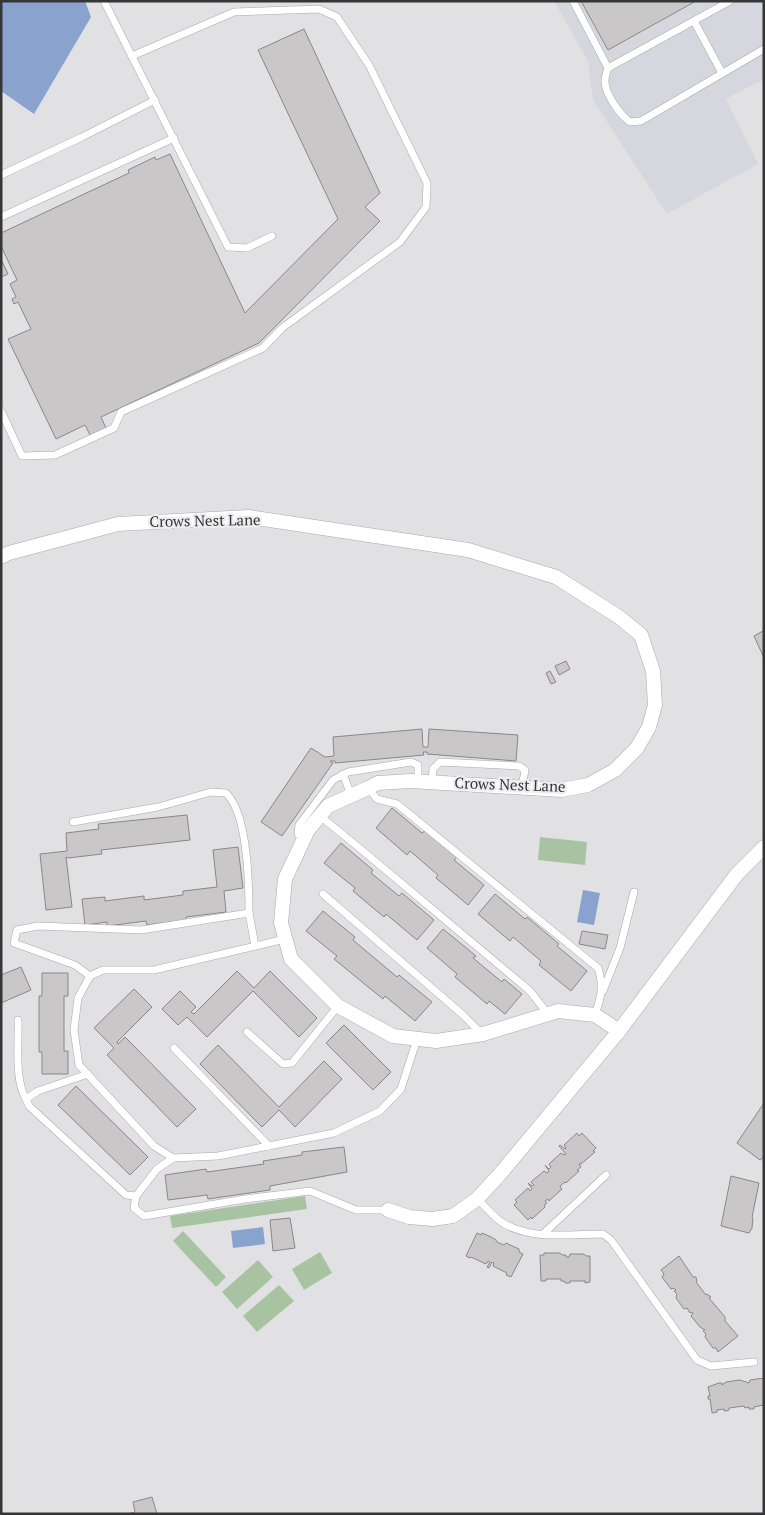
<svg xmlns="http://www.w3.org/2000/svg" width="765" height="1515" font-family="'PT Serif',serif">
<rect width="100%" height="100%" fill="#e1e1e3"/>
<path fill="#d6d6df" d="M554,1H764V79L726,99L758,164L667,214L593,100L588,61Z"/>
<g fill="#a8c3a2">
<path d="M540,837L587,842L585,865L538,860Z"/>
<path d="M305,1196L307,1209L172,1228L170,1216Z"/>
<path d="M183,1231L226,1277L216,1287L173,1241Z"/>
<path d="M320,1252L332,1273L304,1290L292,1269Z"/>
<path d="M258,1260L273,1277L237,1309L222,1292Z"/>
<path d="M279,1285L294,1301L257,1332L243,1316Z"/>
</g>
<g fill="#8aa3ce">
<path d="M1,1H85L91,17L34,114L1,91Z"/>
<path d="M583,890L600,893L594,925L577,922Z"/>
<path d="M263,1227L265,1244L233,1248L231,1231Z"/>
</g>
<g fill="#c9c7c8" stroke="#898788">
<path d="M581,1H696L608,50Z"/>
<path d="M304,29L380,193L365,207L380,221L259,343L101,417L106,428L90,435L85,425L56,439L8,339L31,329L18,302L14,304L12,299L16,297L10,284L17,280L1,246V233L129,173L128,170L155,157L156,160L170,154L245,313L338,219L258,50Z"/>
<path d="M1,259L8,274L1,277Z"/>
<path d="M763,631L764,632V658L754,636Z"/>
<path d="M566,661L570,669L559,675L555,666Z"/>
<path d="M550,671L556,682L551,684L546,673Z"/>
<path d="M422,729L423,747H428L429,729L518,735L516,761L427,754V752H423L424,755L335,763V761H330L333,763L282,836L261,822L311,748L325,757L334,756L333,737Z"/>
<path d="M392,808L422,833L425,831L457,857L454,860L484,885L468,905L436,878L438,875L410,851L407,855L376,828Z"/>
<path d="M187,815L190,840L101,850L102,854L68,858L66,857L72,907L46,910L40,854L67,851L66,833L99,829L98,824Z"/>
<path d="M341,843L373,870L371,873L399,896L402,893L434,920L417,940L386,914L384,917L353,891L355,888L324,863Z"/>
<path d="M238,847L243,888L224,891L226,912L186,917V920L147,925L146,921L107,926V922L85,925L82,899L105,897V901L144,896V900L183,895V891L217,887L213,850Z"/>
<path d="M495,894L525,919L527,917L559,944L557,946L587,971L571,991L539,965L541,961L513,937L510,941L478,914Z"/>
<path d="M323,911L355,937L353,940L397,977L399,975L432,1002L415,1021L385,996L383,999L334,959L337,956L306,931Z"/>
<path d="M443,929L476,956L473,958L502,982L504,979L522,994L505,1014L489,1001L487,1004L455,977L457,974L427,948Z"/>
<path d="M582,931L608,935L605,949L579,944Z"/>
<path d="M21,967L31,990L1,1003V975Z"/>
<path d="M237,971L254,988L270,971L317,1018L299,1037L253,991L207,1037L187,1017L178,1025L162,1009L180,991L196,1007L191,1012L194,1014Z"/>
<path d="M42,973H68V996H64V1051H68V1074H42V1052H39V996H42Z"/>
<path d="M134,989L152,1007L117,1042L118,1044L125,1037L196,1109L177,1127L107,1055L114,1048L94,1028Z"/>
<path d="M344,1025L391,1072L373,1090L326,1043Z"/>
<path d="M218,1045L279,1107L324,1061L342,1079L295,1127L279,1110L262,1127L200,1064Z"/>
<path d="M76,1086L148,1157L130,1175L58,1105Z"/>
<path d="M764,1103V1157L760,1160L737,1143Z"/>
<path d="M577,1133L579,1136L582,1133L596,1148L593,1151L595,1152L581,1164H579L581,1167L577,1170L579,1171L566,1183L565,1182L562,1184L560,1187L562,1189L549,1201L548,1199L545,1201L547,1203L544,1205L545,1207L532,1219L531,1217L528,1220L514,1205L517,1202L515,1200L528,1188L530,1191L532,1189L528,1183L532,1186L534,1185L531,1182L544,1171L547,1173L549,1171L545,1165L549,1169L551,1167L549,1164L561,1153L564,1155L566,1154L559,1146L560,1145L565,1149L566,1148L564,1145Z"/>
<path d="M344,1147L347,1172L270,1186V1190L208,1199L207,1195L168,1200L165,1175L206,1169L207,1172L264,1164L263,1161L302,1155V1152Z"/>
<path d="M731,1176L759,1183L752,1217L753,1218L752,1228L749,1233L721,1226Z"/>
<path d="M290,1218L295,1248L273,1251L270,1220Z"/>
<path d="M477,1233L481,1235L482,1233L491,1237L496,1240L497,1242L499,1243L504,1245L506,1243L519,1249V1252L523,1254L511,1277L506,1275L507,1273L493,1266L494,1263L492,1262L489,1268L487,1267L490,1262L488,1261L486,1264L471,1257L470,1258L466,1256Z"/>
<path d="M544,1253H560L562,1255H566V1257H569L570,1254H584L586,1256H590V1282L585,1283V1281H570V1283H565L564,1281H561V1279H546V1281H541L540,1255H544Z"/>
<path d="M679,1256L693,1277H696L697,1281L696,1282L706,1295L707,1294L711,1297L709,1298L725,1317V1321L738,1336L718,1352L716,1348H713L705,1337L706,1334L703,1331L705,1330L700,1327L691,1316L693,1313L691,1312L690,1313L687,1308L684,1309L676,1298L677,1294L674,1291L676,1290L674,1288L671,1289L662,1277L664,1274L661,1270Z"/>
<path d="M764,1378V1405L754,1407V1409H749V1407L745,1408L744,1406L729,1408V1410L726,1411H724V1409L717,1410V1412L712,1413L710,1399H708V1396H710L708,1387L719,1383H722V1385L726,1382L740,1380L749,1383L750,1380Z"/>
<path d="M152,1497L157,1514H127L135,1512L133,1502Z"/>
</g>
<g fill="none" stroke-linecap="round" stroke-linejoin="round">
<defs>
<g id="lane">
<path d="M104,1L228,247L247,248L272,236"/>
<path d="M573,1L608,68C607,72 605,76 605,80C604,93 620,115 630,122L641,121L764,49"/>
<path d="M694,21L722,73"/>
<path d="M608,68L730,1"/>
<path d="M1,175L82,137L155,100"/>
<path d="M1,217L174,138"/>
<path d="M1,411L22,456L55,455L114,428L121,412L263,348L282,328L400,242L426,207L427,183L369,65L337,17L319,9L234,12L132,56"/>
<path d="M343,774L351,795"/>
<path d="M432,782L433,769L440,762L519,766L525,770L522,787"/>
<path d="M368,788L377,799L397,804L598,968C604,987 601,997 595,1015"/>
<path d="M320,816L363,851L530,991L548,1014"/>
<path d="M73,822L158,807L211,792L226,793C248,814 249,883 249,913"/>
<path d="M304,839L298,834L299,825L333,780L348,772L411,762L418,765V782"/>
<path d="M323,894L462,1014L482,1034"/>
<path d="M285,939L154,970H103L90,976L78,998L74,1030L79,1065L154,1146L173,1158L218,1156L334,1133L380,1111L401,1089L417,1039"/>
<path d="M90,976L75,965L14,943L17,930L38,926L141,930L249,913L255,946"/>
<path d="M603,991L620,948L634,892"/>
<path d="M18,1020C19,1043 14,1079 26,1099"/>
<path d="M247,1032L283,1064L292,1063L338,1006"/>
<path d="M174,1048L269,1146"/>
<path d="M88,1074L38,1091L26,1099L29,1106L126,1195L136,1196"/>
<path d="M173,1158L157,1169L136,1196L134,1208L144,1216L245,1199L310,1191L356,1210H388"/>
<path d="M477,1199C485,1206 492,1215 500,1221C529,1241 570,1234 603,1234L611,1240L697,1360L711,1366L754,1362"/>
<path d="M543,1234L606,1175"/>
</g>
<g id="street">
<path d="M1,557L9,553L118,524L249,517L468,550L556,577L619,617L641,635L653,671L655,705L649,727L637,748L615,770L588,785L561,790L410,781L378,783L368,788L328,806L308,830L285,879L281,923L291,959L338,1006L393,1036L436,1041L483,1034L558,1011L595,1015L619,1031"/>
<path d="M388,1210L409,1217L432,1219L453,1216L477,1199L500,1174L619,1031L737,874L764,847"/>
</g>
</defs>
<use href="#lane" stroke="#a9a9ab" stroke-width="8"/>
<use href="#street" stroke="#a9a9ab" stroke-width="15"/>
<use href="#lane" stroke="#fff" stroke-width="7"/>
<use href="#street" stroke="#fff" stroke-width="14"/>
</g>
<g text-anchor="middle" stroke-width="4.5" stroke-linejoin="round" paint-order="stroke">
<g font-size="15" fill="#363637" stroke="#eeeef0">
<text transform="translate(205 521) rotate(-1)" y="5">Crows Nest Lane</text>
<text transform="translate(510 785) rotate(2)" y="5">Crows Nest Lane</text>
</g>
</g>
<rect width="765" height="1515" fill="none" stroke="#363637" stroke-width="5"/>
</svg>
